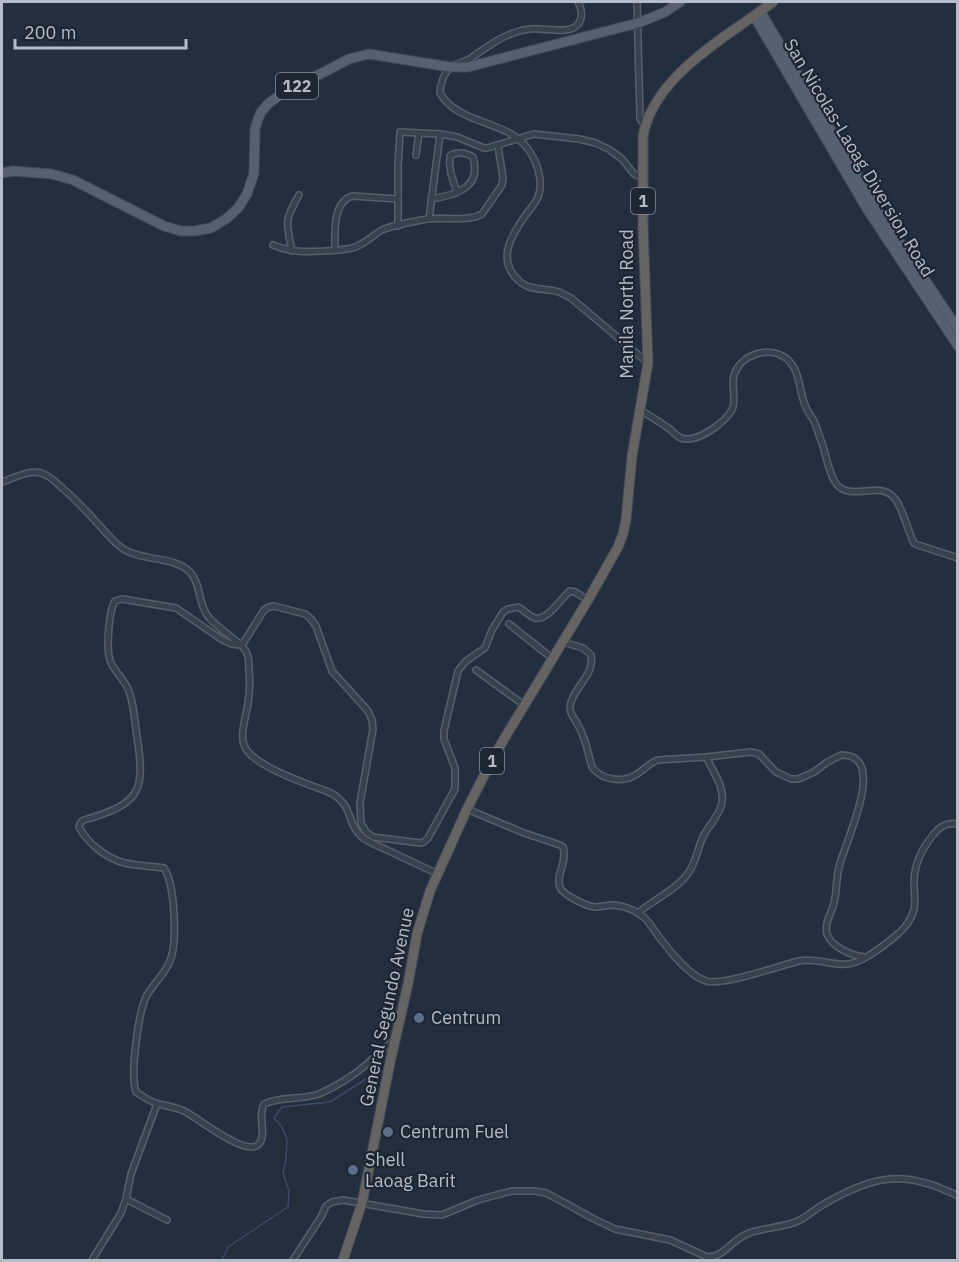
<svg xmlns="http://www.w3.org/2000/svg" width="959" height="1262" font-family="'IBM Plex Sans',sans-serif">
<rect width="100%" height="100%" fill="#242f3e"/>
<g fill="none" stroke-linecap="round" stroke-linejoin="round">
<path stroke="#394c67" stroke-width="1.5" d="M222,1260L228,1247L288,1207L289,1191L283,1173L286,1159L287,1139L282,1127L274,1118L282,1107L330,1102L369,1077L384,1071"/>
<defs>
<g id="minor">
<path d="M578,2C582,9 584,21 575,27C566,34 542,27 529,29C507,32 489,45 471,58C465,62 456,63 450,68C444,73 440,85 440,93C458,125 506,119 528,149C537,161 544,182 538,197C535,204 530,209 525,216C511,236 496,260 519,281C529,291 547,288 559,292C563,294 567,296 571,298L648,363"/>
<path d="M637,2L640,119L645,126"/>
<path d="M416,155L419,133"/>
<path d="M431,199C456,195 482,188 473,157C467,153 456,151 450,156C448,169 453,180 457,192"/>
<path d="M429,219L440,134"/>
<path d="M398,226V166L400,132L440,134L457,137L484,148H487L534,134L579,139L596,143L610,150L622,159L634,174L643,178"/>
<path d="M273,245C278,247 284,249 290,250C301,253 344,251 355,247C365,244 373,235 382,230C395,224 413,222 427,219C443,217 468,222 482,214L502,185L503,178L498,146"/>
<path d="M335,250C335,233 332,203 352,196L398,199"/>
<path d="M292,251C286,222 284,221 299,195"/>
<path d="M640,410C649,415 658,421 667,427C672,430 676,436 681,438C696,444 729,421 733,407C736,397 731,385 734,375C741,354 770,345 787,359C800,370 799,390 805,405C807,411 811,416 814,421C817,428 819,436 822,443C826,455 828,470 835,482C847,502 876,483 890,494C902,502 907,530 914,543L918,545L958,558"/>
<path d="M2,482C14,478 28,470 41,473C48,475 55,481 60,486C73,497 85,509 96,522C105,531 114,544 125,550C143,561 174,556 190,572C201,584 198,602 207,615C214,625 231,636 241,645C249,653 249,660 249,670C250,681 250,692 248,703C246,718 237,739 248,752C264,770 308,784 331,793C354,806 346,823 362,837C369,843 379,846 387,850C404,858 421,866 438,874"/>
<path d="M509,624L553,659"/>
<path d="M563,642L583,648L591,655C595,676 573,687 570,706C569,714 576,720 579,727C586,739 588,754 592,767C602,781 624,783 637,774C645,769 649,763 658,760L706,757L751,752L759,754L776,772L791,779H798L814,772L826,763L841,755C890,754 844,844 839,867C836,879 837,891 834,903C831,914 824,924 827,934C832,948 853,956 865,957"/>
<path d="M476,670L524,705"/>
<path d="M467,809L524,833L560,845L563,847C568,861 555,876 560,887C561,891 566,894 569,896C577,901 586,906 595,907C601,907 607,905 613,905C626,906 641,912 649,923C661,940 685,974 706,981C722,986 779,966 799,961C817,957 836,968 853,963C868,959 887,943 899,933C906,927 911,919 914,910C916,902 914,892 914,883C914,864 922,848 934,834C940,826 947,822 958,824"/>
<path d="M638,913C654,899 677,890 689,872C697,860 698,845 705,833C710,825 716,818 720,809C728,792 714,773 706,757"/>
<path d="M395,1040C384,1047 376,1056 367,1064C353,1076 335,1087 319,1094C301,1100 281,1096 264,1104C257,1117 268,1136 258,1145C244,1156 197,1117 184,1111C175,1107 165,1106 156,1103C149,1101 142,1096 136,1092C130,1074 138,1015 146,997C153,983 167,973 171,958C177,940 175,884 164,868C151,866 138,866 125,863C106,858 88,844 79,827L81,822L84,820C139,804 146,793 137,737C135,722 134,705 129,691C125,680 112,669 110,660C106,648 109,610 115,601L122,599L176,608L221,639L232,644L241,645L244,642L264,610L269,607L274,606L305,614L310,618L316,626L332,671L368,711L372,720L373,729L360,803L361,823L366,832L373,837L420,843L424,842L428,838L455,789V768L444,739V731L458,671L466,661L485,648L492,630L503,612L508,609L518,607C524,610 529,616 535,618C548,621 561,598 570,591L575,592L588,600"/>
<path d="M126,1199L167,1220"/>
<path d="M92,1260L121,1213L126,1199L131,1174L157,1104"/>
<path d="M293,1260L321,1217L326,1206L332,1202L343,1200L423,1214L442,1215L478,1200L500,1194L512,1191H535L546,1193L565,1203L590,1217L615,1229L670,1240L707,1257C723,1258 731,1241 745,1235C760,1227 780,1229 798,1221C807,1217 815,1209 824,1204C874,1175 905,1169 958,1196"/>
</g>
<g id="primary">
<path d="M760,11L880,213L958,329"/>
<path d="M754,16L867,209L958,346"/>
<path d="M2,173L13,171L52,174L73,180L164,226L181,231H194L211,228L226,219L238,208L247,194L254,173L255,129L258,119L261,112L269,103L280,95L349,59L369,54L450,67H468L638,23L665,12L680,2"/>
</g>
<path id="trunk" d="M343,1260L362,1203L391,1058L408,984L417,934L430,891L467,809L489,766L504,739L588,600L618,547L623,534L626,520L632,456L648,363L643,226V136C654,75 728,36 773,2"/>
</defs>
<use href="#minor" stroke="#565f6c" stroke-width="8"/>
<use href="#primary" stroke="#414a57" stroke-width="11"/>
<use href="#trunk" stroke="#434c59" stroke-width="11"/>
<use href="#minor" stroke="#38414e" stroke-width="5"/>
<use href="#primary" stroke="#56606e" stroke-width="9"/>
<use href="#trunk" stroke="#656462" stroke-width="9"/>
</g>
<g fill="#5c6f8a" stroke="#1d2633" stroke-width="2">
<circle cx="419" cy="1018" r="6"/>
<circle cx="388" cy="1132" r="6"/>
<circle cx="353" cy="1170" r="6"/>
</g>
<g text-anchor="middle" stroke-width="4.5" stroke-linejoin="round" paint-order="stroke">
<g fill="#1d2633" stroke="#878f9c" stroke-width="1.5">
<rect x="276" y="73" width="42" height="26" rx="4.5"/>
<rect x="631" y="188" width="24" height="26" rx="4.5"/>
<rect x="480" y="748" width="24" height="26" rx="4.5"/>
</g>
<g font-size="16" font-weight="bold" fill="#b4bcc9">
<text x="297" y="92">122</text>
<text x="643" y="207">1</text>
<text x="492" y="767">1</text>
</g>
<g font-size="18" fill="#b4bcc9" stroke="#1d2633">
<text transform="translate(859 158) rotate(59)" y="6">San Nicolas-Laoag Diversion Road</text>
<text transform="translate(627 304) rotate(-90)" y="6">Manila North Road</text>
<text transform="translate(387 1007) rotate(-78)" y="6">General Segundo Avenue</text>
</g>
<g font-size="18" fill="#b4bcc9" stroke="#1d2633" text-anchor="start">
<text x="431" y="1024">Centrum</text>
<text x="400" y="1138">Centrum Fuel</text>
<text x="365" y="1166">Shell<tspan x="365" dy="21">Laoag Barit</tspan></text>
</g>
</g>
<rect width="959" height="1262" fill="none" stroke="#b4bcc9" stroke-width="6"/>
<path d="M15 39v9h171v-9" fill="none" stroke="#b4bcc9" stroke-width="3"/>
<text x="24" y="39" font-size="18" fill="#b4bcc9" stroke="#1d2633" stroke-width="4.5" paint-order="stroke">200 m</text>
</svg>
